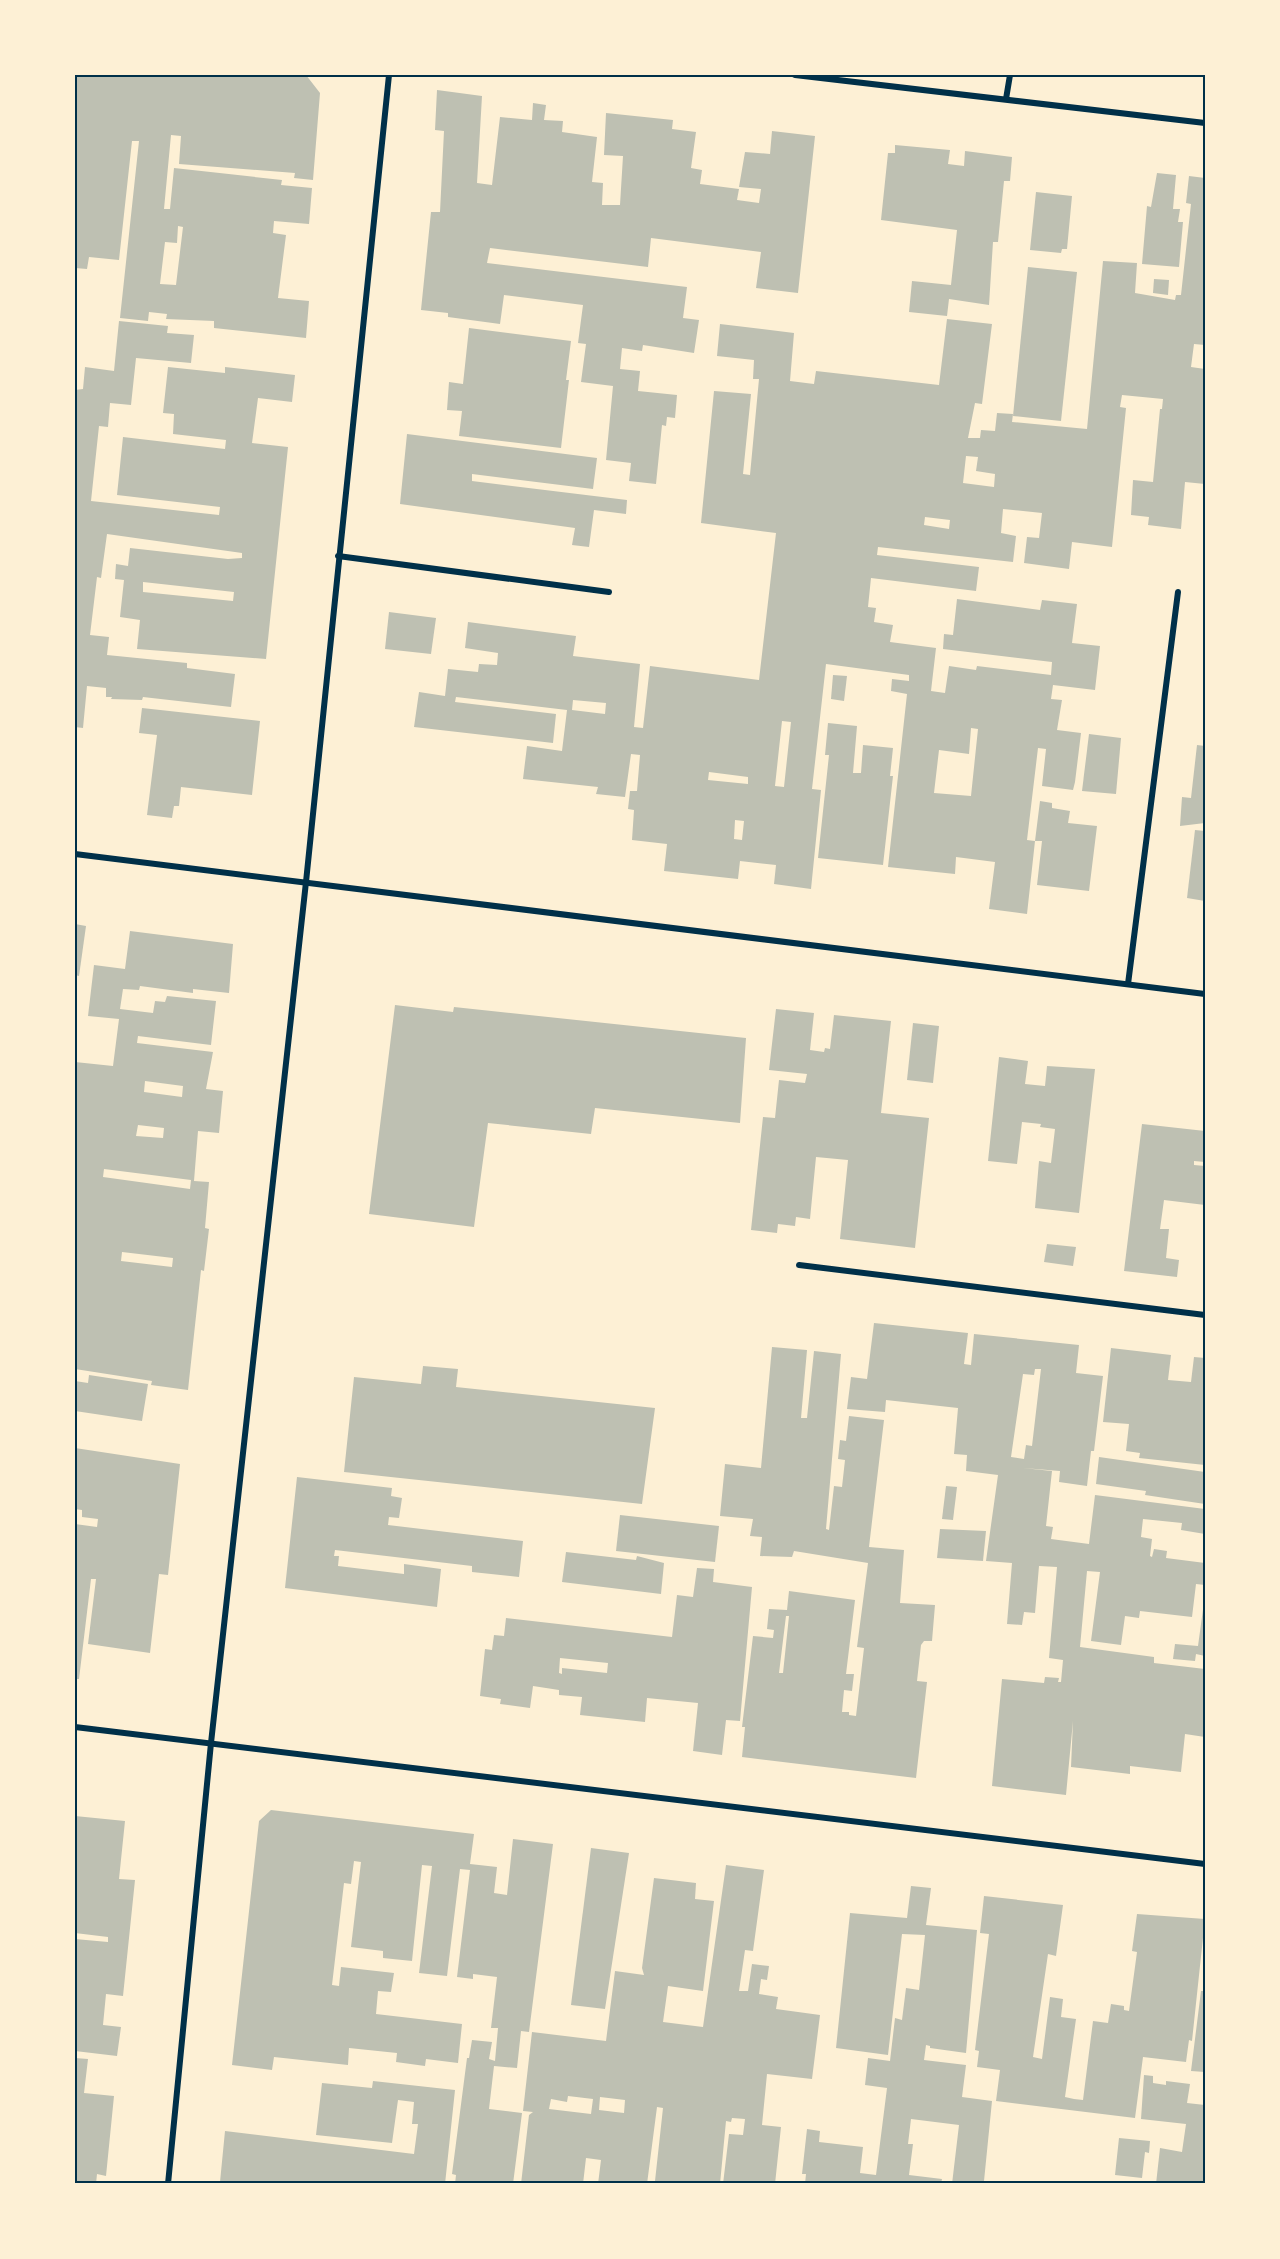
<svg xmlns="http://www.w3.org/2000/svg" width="1280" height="2259" font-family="Figtree,sans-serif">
<rect width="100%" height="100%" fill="#fdf0d5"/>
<g fill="#bec0b2" fill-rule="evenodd">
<path d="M75,75H306L320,93L313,180L294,178L295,173L179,164L181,136L171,135L164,209H170L174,168L282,180L281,185L312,188L309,224L274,221L273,233L286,235L278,298L309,301L306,338L214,328V321L166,319L167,314L149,312L148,321L120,318L139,141H132L119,260L89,257L87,269L75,268ZM178,226L183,227L176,285L160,284L165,242L177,243Z"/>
<path d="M437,90L482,96L477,183L492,185L500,117L532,120L533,103L546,105L544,120L563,121L562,132L597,137L592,182L603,183L602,205H620L623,156L604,155L606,113L673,120L672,129L696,132L691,168L702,170L700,184L739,189L737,200L759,203L761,189L739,187L745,152L770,154L772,131L815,136L798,293L756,288L761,252L651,238L648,267L490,248L487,263L687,287L683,318L699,320L694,353L643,345L642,351L622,348L620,369L640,371L638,391L677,395L675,418L667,417L666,426L662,425L656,484L629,481L631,463L606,460L613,386L581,382L586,344L578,343L583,305L504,295L500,324L448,317V313L421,310L431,212H440L444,131L435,130Z"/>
<path d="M895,145L950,150L948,164L964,166L965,151L1012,157L1010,181H1004L998,242H993L989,305L949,299L947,316L909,312L912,281L951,285L957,230L881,220L888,153H895Z"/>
<path d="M1157,173L1176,175L1173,209H1180L1178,222H1183L1179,267L1142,264L1147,206L1151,207Z"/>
<path d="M1189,176L1205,178V345L1194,344L1191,367L1205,369V484L1185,482L1181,529L1148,525L1149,517L1131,515L1133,480L1153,482L1160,409H1162L1163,399L1122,395L1120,407L1126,408L1112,547L1072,542L1069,569L1024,563L1027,537L1039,538L1042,513L1003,509L1001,533L1016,536L1013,562L878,547L877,555L979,567L976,591L871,578L868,607L876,608L874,622L893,625L890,642L936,648L931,691L945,693L949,666L976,670L977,666L1051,675L1052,662L943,649L944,634L953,635L957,599L1040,610L1042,600L1077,604L1072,643L1100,646L1095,690L1053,685L1051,699L1062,700L1057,730L1081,733L1075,782L1073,790L1042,786L1046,749L1038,748L1027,840L1035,841L1040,801L1052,803V808L1070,811L1068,823L1097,826L1089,891L1037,885L1042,841H1035L1027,914L989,909L995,862L956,857L955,874L888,867L907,694L891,691L892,679L909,681V675L826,664L812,789L821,790L811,889L774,884L776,865L740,861L738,879L664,871L667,844L632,840L634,810L628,809L630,791H637L640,755L631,754L625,797L596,794L598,787L523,779L527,746L562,751L567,710L456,697L455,702L556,714L553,743L414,727L419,692L445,696L448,669L478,672L479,664L497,665L498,653L465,648L468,622L576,636L573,656L640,664L634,727L643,728L650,666L759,680L776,533L701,523L714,391L751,394L743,474L750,475L759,379H753L754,360L717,356L720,324L794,333L790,381L814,384L816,371L939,385L947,319L992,324L982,404L975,403L968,438H980L981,430L995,431L997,413L1013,414L1012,422L1087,429L1103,261L1137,263L1135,293L1175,300L1176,295H1181L1191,204L1186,203ZM966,456L978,457L976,471L995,474L994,487L963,483ZM925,517L950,520L949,529L924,525ZM573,700L606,703L605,714L572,710ZM782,721L791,722L784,787L775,786ZM971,728L978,729L971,796L934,793L939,750L969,754ZM709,772L748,777V784L708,780ZM735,820L744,821L742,840L734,839Z"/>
<path d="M1036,192L1072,196L1067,249H1062L1061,253L1030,250Z"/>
<path d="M1028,267L1077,272L1061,421L1013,416Z"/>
<path d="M1154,279L1169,280L1168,295L1153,293Z"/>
<path d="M119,321L168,326L167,333L194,335L191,363L136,358L131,405L110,403L108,427L99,426L91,501L219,515L220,507L117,495L123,437L225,449L226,440L173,434L174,414L163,413L168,367L225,373V367L295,375L292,402L258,398L252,443L288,447L266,659L137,649L140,620L120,617L124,580L115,579L116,564L128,566L130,548L228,559L242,558V553L107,534L101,578L97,577L90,635L109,637L107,655L187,663V668L235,674L231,707L143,697L142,700L111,699L112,697H106V688L87,686L83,728L75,727V390L83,389L85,367L114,371ZM143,582L234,592L233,601L143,592Z"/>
<path d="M469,328L571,341L566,380H569L561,448L459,436L462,411L447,410L449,382L463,384Z"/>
<path d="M407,434L597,458L593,489L472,474V481L627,500L626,514L594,510L589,547L572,545L575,528L400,504Z"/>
<path d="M389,612L436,618L431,654L385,649Z"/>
<path d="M833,675L847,676L844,701L831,699Z"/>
<path d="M142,708L260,721L252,795L181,787L179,806H174L172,818L147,815L157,735L139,733Z"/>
<path d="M828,723L857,726L853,773H861L863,745L893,748L890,776H893L883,865L818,858L829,755H825Z"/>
<path d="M1089,734L1121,738L1116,794L1082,791Z"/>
<path d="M1197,745L1205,746V823L1180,826L1182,797L1191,798Z"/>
<path d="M1195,830L1205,831V901L1187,898Z"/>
<path d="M75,924L86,926L79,976L75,975Z"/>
<path d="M130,931L233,944L229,993L193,989V993L140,986L139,990L123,989L120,1009L153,1013L155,1001L165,1002L167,996L216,1001L211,1045L138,1036L137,1043L213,1052L206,1089L223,1091L219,1133L198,1131L194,1181L209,1182L205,1228L209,1229L204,1271L201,1270L188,1390L151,1385L152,1381L75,1369V1062L113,1066L119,1019L88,1016L94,965L125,969ZM145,1081L183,1086L182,1097L144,1092ZM138,1125L164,1128L163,1138L136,1136ZM104,1169L191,1180L190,1189L103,1177ZM122,1252L173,1258L172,1267L121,1261Z"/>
<path d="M395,1005L453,1012L454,1007L746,1038L740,1123L595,1108L591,1134L488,1123L474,1227L369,1214Z"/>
<path d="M776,1009L814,1013L810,1050L824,1052L825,1048L830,1049L834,1015L891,1021L881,1113L929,1118L915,1248L840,1239L848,1160L816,1157L810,1219L796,1217L795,1226L778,1224L777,1233L751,1230L763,1117L775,1118L779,1080L805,1083L807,1074L769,1070Z"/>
<path d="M913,1023L939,1026L933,1083L907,1080Z"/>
<path d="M999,1057L1028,1061L1025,1084L1045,1086L1047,1066L1095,1069L1079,1213L1035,1208L1039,1161L1051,1163L1055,1129L1040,1127L1041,1124L1022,1122L1017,1164L988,1161Z"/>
<path d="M1142,1124L1205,1131V1162L1194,1161V1165L1205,1166V1205L1164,1200L1160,1229H1169L1166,1258L1179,1260L1177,1277L1124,1271Z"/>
<path d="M1047,1244L1076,1247L1073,1266L1044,1262Z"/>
<path d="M874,1323L968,1333L964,1364L971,1365L974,1334L1079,1345L1076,1373L1103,1376L1094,1451H1091L1087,1486L1059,1482L1060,1471L1023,1468L1052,1471L1046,1526L1053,1527L1051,1539L1089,1544L1095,1495L1205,1509V1534L1181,1530L1182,1523L1143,1519L1141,1537L1152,1539L1150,1556L1152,1557L1154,1549L1167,1551L1166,1558L1205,1563V1585L1196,1584L1192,1617L1140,1611L1139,1618L1125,1616L1121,1645L1091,1641L1100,1572L1087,1571L1080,1647L1154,1657V1663L1205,1669V1737L1185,1734L1181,1772L1130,1766V1774L1071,1767L1073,1721L1066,1795L992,1786L1002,1679L1044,1683L1045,1677L1059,1678L1058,1682H1061L1063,1660L1049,1658L1057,1567L1039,1566L1035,1613L1024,1612L1022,1625L1007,1624L1012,1563L986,1561L998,1475L966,1471L967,1455L954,1454L958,1408L886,1400L885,1412L847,1409L851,1377L867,1379ZM1035,1369H1041L1032,1446L1026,1445L1024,1459L1011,1457L1023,1374L1034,1375Z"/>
<path d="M772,1347L807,1350L801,1418H807L814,1351L841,1354L826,1529L829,1530L834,1486L842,1487L845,1460L838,1459L840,1440L846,1441L849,1416L884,1420L869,1547L904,1550L900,1603L935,1605L932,1641H924L921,1645L917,1681L927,1682L916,1778L742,1757L745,1727H742L753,1636L773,1638L774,1630L767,1629L769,1609L787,1610L789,1591L855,1600L846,1674H854L852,1691L844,1690L842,1712H849V1715L856,1716L864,1648L857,1647L868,1563L794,1551L792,1557L760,1556L762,1537L750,1536L753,1519L720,1516L725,1464L761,1468ZM786,1616H789L783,1673H779Z"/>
<path d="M1111,1348L1171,1355L1168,1380L1191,1382L1194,1357L1205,1358V1465L1139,1458L1140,1453L1126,1451L1129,1424L1103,1422Z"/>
<path d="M423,1366L458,1369L456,1387L655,1408L642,1504L344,1472L354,1377L421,1384Z"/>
<path d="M89,1375L148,1384L142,1421L75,1411V1381L88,1383Z"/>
<path d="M75,1448L180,1464L168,1575L159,1574L150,1653L88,1644L96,1579H91L79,1679H75V1524L97,1527L98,1519L82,1517V1510L75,1509Z"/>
<path d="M1099,1457L1205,1472V1504L1145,1495L1146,1491L1096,1484Z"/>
<path d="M297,1477L392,1488L391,1496L402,1498L399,1518L389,1517L388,1525L523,1541L519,1577L472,1572V1566L335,1550L334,1556H339L338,1566L404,1574V1564L441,1569L437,1607L285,1588Z"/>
<path d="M946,1486L957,1487L953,1520L942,1519Z"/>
<path d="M620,1515L719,1526L715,1562L616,1551Z"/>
<path d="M940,1529L986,1531L983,1561L937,1558Z"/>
<path d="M566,1552L636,1560L637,1556L664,1563L661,1594L562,1582Z"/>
<path d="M697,1568L714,1569L713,1582L752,1587L740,1721L726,1720L722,1755L693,1751L698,1703L647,1698L645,1722L580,1715L582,1697L559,1695V1690L533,1686L530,1708L500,1704L501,1699L480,1696L485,1649L492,1650L494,1635L504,1636L506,1618L672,1637L677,1595L693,1597ZM560,1658L608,1663L607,1673L562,1668V1674L559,1673Z"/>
<path d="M1204,1602L1205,1656L1196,1654L1195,1661L1173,1659L1175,1644L1198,1646Z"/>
<path d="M271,1810L474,1834L470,1864L497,1867L494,1893L507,1895L513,1839L553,1844L529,2032L521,2031L517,2068L494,2066L489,2109L522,2113L513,2184H455L456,2175L452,2174L467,2058H469L472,2040L492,2042L489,2059L495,2061L498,2028H491L497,1977L473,1974V1979L457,1977L470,1870L460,1869L447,1976L419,1973L432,1866L422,1865L412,1961L383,1958V1951L351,1947L361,1862L354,1861L351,1884L344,1883L332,1985L339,1986L341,1967L394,1973L391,1992L378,1991L376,2014L462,2024L458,2063L426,2059L425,2066L396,2062L397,2053L349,2048L348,2065L274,2057L272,2070L232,2065L259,1821Z"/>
<path d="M75,1816L125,1821L119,1879L135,1880L123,1996L106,1994L103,2025L121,2027L117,2056L75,2051V1939L108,1942V1937L75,1933Z"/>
<path d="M591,1848L629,1853L605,2009L571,2005Z"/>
<path d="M726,1865L764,1870L753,1951L745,1950L739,1991H748L752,1964L769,1966L767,1980L761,1979L759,1994L778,1997L776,2009L820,2015L812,2079L767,2074L762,2125L781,2127L775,2184H723L729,2134L743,2135L745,2119L732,2118L731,2122L726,2121L720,2184L655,2181L663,2108L657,2107L647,2184H598L601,2160L586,2158L583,2184H521L529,2115L533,2112L523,2111L532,2032L606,2041L615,1971L644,1975L642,1968L654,1878L696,1883L695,1899L714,1901L703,1991L668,1986L663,2022L703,2027ZM568,2096L593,2099L591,2114L549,2109L551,2099L567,2102ZM600,2097L625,2100L624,2113L599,2110Z"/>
<path d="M911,1886L931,1888L926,1925L977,1930L966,2053L930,2048V2046L926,2045L924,2060L966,2065L962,2097L992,2101L984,2181L996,2184H952L959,2125L911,2119L908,2144H913L909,2175L942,2179L941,2184H805L806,2174H802L807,2129L820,2131L819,2142L863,2147L860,2173L876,2175L887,2088L865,2085L868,2058L890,2061L895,2018L902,2020L906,1988L919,1990L925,1935L902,1934L888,2055L836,2048L850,1913L907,1918Z"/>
<path d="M984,1896L1063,1905L1056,1956L1048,1954L1033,2057L1042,2059L1050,1997L1063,1999L1061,2017L1076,2019L1065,2097L1074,2099L1083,2100L1093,2021L1108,2023L1111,2004L1124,2006V2010L1129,2011L1137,1952L1132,1951L1137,1914L1205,1919L1192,2041L1189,2040L1186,2062L1143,2057L1135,2118L996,2101L1000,2070L977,2067L979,2051L975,2050L989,1934L980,1933Z"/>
<path d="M1201,1991H1205V2072L1191,2071Z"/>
<path d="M75,2058L88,2059L84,2093L114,2096L106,2176L97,2174L96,2184H75Z"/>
<path d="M1144,2075L1153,2076V2083L1166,2085V2081L1190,2084L1187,2103L1205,2105V2184H1156L1160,2148L1182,2152L1186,2124L1141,2119Z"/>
<path d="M373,2081L455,2090L445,2184L220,2182L225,2131L414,2154L418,2124H412L414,2102L398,2100L392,2143L316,2135L322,2083L372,2088Z"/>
<path d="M1119,2138L1150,2141L1149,2153L1145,2152L1142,2178L1115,2175Z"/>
</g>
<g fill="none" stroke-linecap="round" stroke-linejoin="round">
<g stroke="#003049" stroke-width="6">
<path d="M795,75L1205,123"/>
<path d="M1006,99L1010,75"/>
<path d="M338,556L609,592"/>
<path d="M75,854L1205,994"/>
<path d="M1128,984L1178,592"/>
<path d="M799,1265L1205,1315"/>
<path d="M75,1727L1205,1864"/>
<path d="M168,2184L211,1743L306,882L389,75"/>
</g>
</g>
<rect width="1280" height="2259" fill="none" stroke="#fdf0d5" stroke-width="153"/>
<rect x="76" y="76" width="1128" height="2106" fill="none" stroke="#003049" stroke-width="2"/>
</svg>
